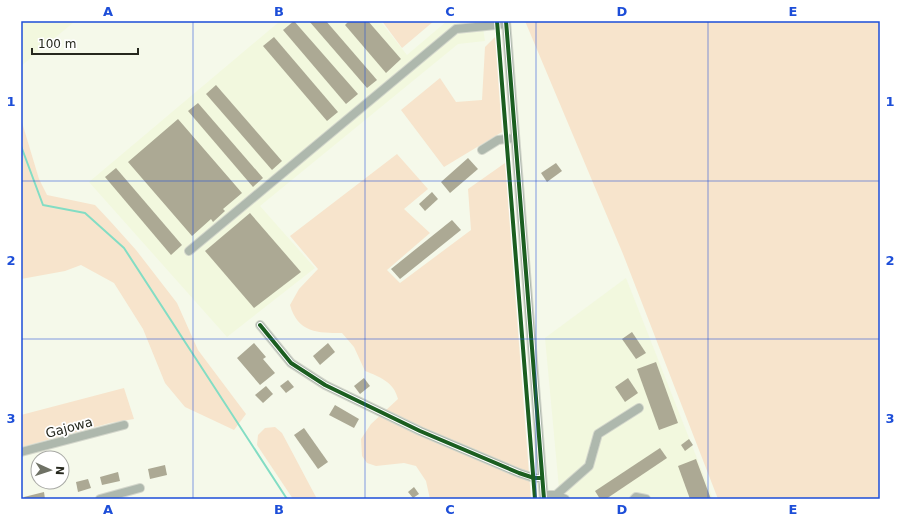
<svg xmlns="http://www.w3.org/2000/svg" width="901" height="520" font-family="'DejaVu Sans',sans-serif">
<rect width="100%" height="100%" fill="#f5f9ea"/>
<g fill="#f2f8de">
<path d="M21,21H75L21,66Z"/>
<path d="M280,21H380L407,55L447,21H482L485,41L458,44L260,206L315,268L227,337L89,182Z"/>
<path d="M626,278L713,499H560L545,338Z"/>
</g>
<g fill="#f7e4cc">
<path d="M382,21H434L402,48Z"/>
<path d="M525,21H880V499H718L623,254Z"/>
<path d="M495,37L502,132L444,167L401,110L440,78L456,102L482,100L485,47Z"/>
<path d="M21,119L39,179L47,195L95,205L110,221L136,250L177,303L198,350L246,414L234,430L185,407L165,383L143,329L114,283L81,265L65,271L21,279Z"/>
<path d="M397,154L428,189L404,209L430,233L387,270L400,283L471,230L468,189L505,163L531,499H430L426,481L416,466L404,463L376,466L367,463L362,456L361,439L371,424L398,399C394,382 380,377 365,371L354,347L342,333C318,333 298,333 290,305L299,289L318,269L290,236Z"/>
<path d="M124,388L134,419L110,423L21,447V415Z"/>
<path d="M275,427L282,433L317,499H293L257,445L258,435L265,428Z"/>
</g>
<g fill="none" stroke-linecap="round" stroke-linejoin="round">
<path stroke="#83ddc4" stroke-width="2" d="M21,146L43,205L85,213L124,248L287,499"/>
</g>
<g fill="#aca994">
<path d="M294,21L358,94L346,104L283,30Z"/>
<path d="M309,21H326L377,80L367,88Z"/>
<path d="M349,21H368L401,59L386,73L345,25Z"/>
<path d="M274,37L338,112L327,121L263,46Z"/>
<path d="M216,85L282,161L272,170L206,94Z"/>
<path d="M198,103L263,178L253,187L188,111Z"/>
<path d="M178,119L242,193L223,209L225,211L213,222L211,219L192,236L128,162Z"/>
<path d="M468,158L478,169L450,193L441,182Z"/>
<path d="M556,163L562,171L547,182L541,173Z"/>
<path d="M116,168L182,245L171,255L105,177Z"/>
<path d="M432,192L438,199L425,211L419,204Z"/>
<path d="M250,213L301,272L254,308L205,251Z"/>
<path d="M452,220L461,230L400,279L391,269Z"/>
<path d="M632,332L646,353L636,359L622,339Z"/>
<path d="M254,343L266,357L263,359L275,373L260,385L237,358Z"/>
<path d="M328,343L335,352L320,365L313,356Z"/>
<path d="M656,362L678,423L659,430L637,369Z"/>
<path d="M364,378L370,386L360,394L354,386Z"/>
<path d="M628,378L638,393L625,402L615,387Z"/>
<path d="M288,380L294,387L286,393L280,386Z"/>
<path d="M266,386L273,394L263,403L255,395Z"/>
<path d="M335,405L359,419L354,428L329,415Z"/>
<path d="M304,428L328,462L318,469L294,435Z"/>
<path d="M689,439L693,445L685,451L681,445Z"/>
<path d="M660,448L667,458L606,499H600L595,491Z"/>
<path d="M696,459L711,499H690L678,466Z"/>
<path d="M165,465L167,475L150,479L148,469Z"/>
<path d="M118,472L120,481L102,485L100,477Z"/>
<path d="M88,479L91,488L78,492L76,482Z"/>
<path d="M414,487L419,494L413,498L408,492Z"/>
<path d="M44,492L45,499H25L24,497Z"/>
</g>
<g fill="none" stroke-linecap="round" stroke-linejoin="round">
<defs>
<g id="minor">
<path d="M506,21L544,499"/>
<path d="M482,150L498,140L515,138"/>
<path d="M189,251L456,29L506,24"/>
<path d="M260,325L291,363L325,385L420,431L519,473L534,478H542"/>
<path d="M21,452L124,425"/>
<path d="M544,495H556L565,499"/>
<path d="M556,495L589,466L598,434L639,408"/>
<path d="M100,499L140,488"/>
<path d="M634,499L636,497L646,499"/>
</g>
</defs>
<use href="#minor" stroke="#d3d6cb" stroke-width="10"/>
<use href="#minor" stroke="#aeb8ad" stroke-width="8"/>
<defs>
<g id="cycleway">
<path d="M497,21L535,499"/>
<path d="M506,21L544,499"/>
<path d="M260,325L291,363L325,385L420,431L519,473L534,478H540"/>
</g>
</defs>
<use href="#cycleway" stroke="#fff" stroke-width="6"/>
<use href="#cycleway" stroke="#1b5e20" stroke-width="4"/>
</g>
<path fill="none" stroke="#1d4ed8" stroke-width="1" stroke-opacity="0.55" d="M193,21V499M365,21V499M536,21V499M708,21V499M21,181H880M21,339H880"/>
<g text-anchor="middle" stroke-width="3.5" stroke-linejoin="round" paint-order="stroke">
<g font-size="13" fill="#26281e" stroke="#fff">
<text transform="translate(69 427) rotate(-15)" y="5">Gajowa</text>
</g>
</g>
<rect width="901" height="520" fill="none" stroke="#ffffff" stroke-width="44"/>
<g transform="translate(50 470) rotate(93)"><circle r="19" fill="#ffffff" stroke="#a8a9a5"/>
<path d="M0-3L7 15L0 10L-7 15Z" fill="#6e7165"/>
<text y="-6" font-size="11" font-weight="bold" text-anchor="middle" fill="#26281e">N</text>
</g>
<path d="M32 48v6h106v-6" fill="none" stroke="#26281e" stroke-width="2"/>
<text x="38" y="48" font-size="12" fill="#26281e" stroke="#ffffff" stroke-width="3" paint-order="stroke">100 m</text>
<rect x="22" y="22" width="857" height="476" fill="none" stroke="#1d4ed8" stroke-width="1.5"/>
<g font-size="13" text-anchor="middle" font-weight="bold" fill="#1d4ed8">
<text x="108" y="16">A</text>
<text x="279" y="16">B</text>
<text x="450" y="16">C</text>
<text x="622" y="16">D</text>
<text x="793" y="16">E</text>
<text x="11" y="106">1</text>
<text x="890" y="106">1</text>
<text x="11" y="265">2</text>
<text x="890" y="265">2</text>
<text x="11" y="423">3</text>
<text x="890" y="423">3</text>
<text x="108" y="514">A</text>
<text x="279" y="514">B</text>
<text x="450" y="514">C</text>
<text x="622" y="514">D</text>
<text x="793" y="514">E</text>
</g>
</svg>
